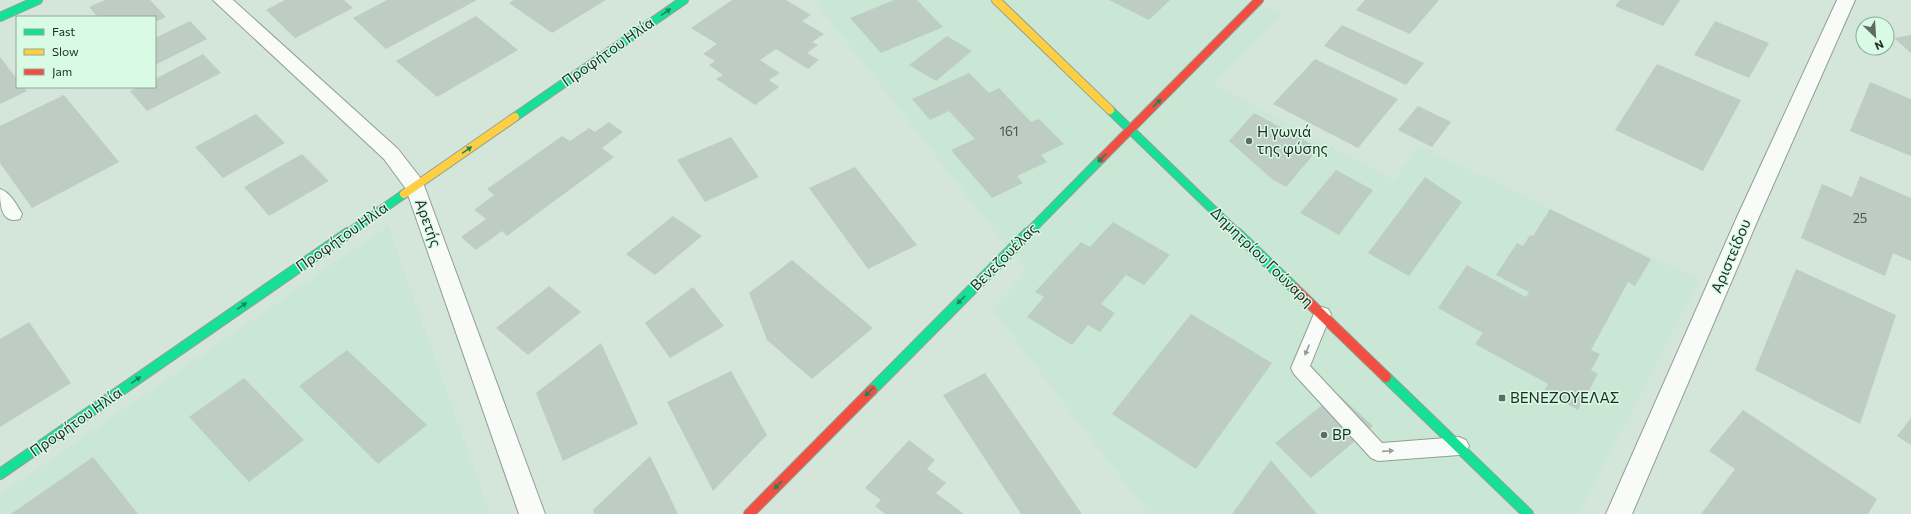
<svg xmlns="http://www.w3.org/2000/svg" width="1911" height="514" font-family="Commissioner,sans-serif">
<rect width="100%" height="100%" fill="#d4e5da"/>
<g fill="#c9e7d4">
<path d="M814,0H1249L1281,14L1214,85L1394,180L1418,145L1699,280L1579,514H1149L992,309L1027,272Z"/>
<path d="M388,226L490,514H0V495Z"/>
</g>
<g fill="#becdc4">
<path d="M105,0H150L166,17L155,22V17H98L89,7Z"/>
<path d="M285,0H344L353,8L295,38L266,10Z"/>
<path d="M387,0H477L386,49L353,18Z"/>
<path d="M514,0H606L552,33L509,3Z"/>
<path d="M732,0H786L811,15L802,21L824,34L812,42L818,45L807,53L819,60L808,69L776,49L760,60L780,73L769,80L779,87L755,105L716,79L723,75L709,65L715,61L703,54L717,44L691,28Z"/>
<path d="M894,0H917L943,27L881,53L850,18Z"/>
<path d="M1109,0H1170L1149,20Z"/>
<path d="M1365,0H1439L1410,34L1356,10Z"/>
<path d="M1620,0H1680L1663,26L1615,6Z"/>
<path d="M476,16L518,50L437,97L396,61Z"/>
<path d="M190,21L207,39L155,65V38Z"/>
<path d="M1715,21L1769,43L1749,78L1694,55Z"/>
<path d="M1342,25L1424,63L1406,85L1324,46Z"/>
<path d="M1911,35V53L1894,38Z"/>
<path d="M947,36L972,51L936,81L909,65Z"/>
<path d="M203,54L221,73L147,111L130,91L139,87H155V79Z"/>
<path d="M0,57L17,79V87H24L27,91L0,104Z"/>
<path d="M1315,59L1398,99L1358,148L1273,104Z"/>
<path d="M1657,64L1741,100L1703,171L1615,130Z"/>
<path d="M969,73L989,93L999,88L1031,122L1039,119L1064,144L1041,155L1047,162L1017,176L1023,183L992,198L951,150L975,139L949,111L930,120L912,99Z"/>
<path d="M1870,82L1911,99V156L1850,131Z"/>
<path d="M64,95L119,162L32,208L0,163V126Z"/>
<path d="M1418,106L1451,122L1432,147L1398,130Z"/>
<path d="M1254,113L1319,148L1286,187L1272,179L1229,141Z"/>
<path d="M256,114L285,143L223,178L195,147Z"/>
<path d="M609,122L623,132L602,148L614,157L507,236L502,231L476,250L461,237L486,219L474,210L494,195L487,189L562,136L570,141L589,128L595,132Z"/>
<path d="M731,137L759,177L705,202L677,160Z"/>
<path d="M302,154L329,181L269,216L244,187Z"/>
<path d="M855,167L917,245L868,269L809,188Z"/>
<path d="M1336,170L1373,190L1339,235L1300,213Z"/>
<path d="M1860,176L1911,198V261L1893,253L1885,276L1801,238L1822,184L1852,197Z"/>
<path d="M1425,177L1462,202L1409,276L1368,253Z"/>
<path d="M1550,209L1651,259L1635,286L1628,282L1591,350L1600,354L1591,370L1598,374L1578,410L1544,391L1548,384L1475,344L1483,333L1438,308L1467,265L1526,297L1529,292L1496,275L1517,243L1523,246L1530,235L1533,236Z"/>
<path d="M673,216L702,236L655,275L626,254Z"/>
<path d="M1113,222L1170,255L1144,285L1126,275L1101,304L1115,313L1100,332L1088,325L1072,345L1027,317L1044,297L1035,292L1081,242L1090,247Z"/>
<path d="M792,260L873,328L812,379L767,340L749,293Z"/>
<path d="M1796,269L1896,315L1860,424L1755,370Z"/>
<path d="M549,286L581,312L528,355L496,328Z"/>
<path d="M693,287L724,326L670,358L645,323Z"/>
<path d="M1191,314L1272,363L1196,469L1112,414Z"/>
<path d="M29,322L71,383L0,427V339Z"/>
<path d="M601,343L638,424L563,461L536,393Z"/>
<path d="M347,350L427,425L378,464L299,386Z"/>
<path d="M731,371L767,435L713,491L667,402Z"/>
<path d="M985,373L1082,514H1021L943,395Z"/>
<path d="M244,378L304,440L249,482L189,417Z"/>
<path d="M1337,393L1373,426L1311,478L1275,443Z"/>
<path d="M1743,410L1877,499L1868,514H1701L1735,469L1709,451Z"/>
<path d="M1911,418V445L1897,436Z"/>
<path d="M909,440L935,460L927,469L946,483L936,493L964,514H885L875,506L881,500L865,488Z"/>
<path d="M650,456L678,514H594L593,510Z"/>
<path d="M93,457L138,514H11Z"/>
<path d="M1271,460L1317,514H1232Z"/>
</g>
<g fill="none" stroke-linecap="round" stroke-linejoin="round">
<defs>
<g id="lane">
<path d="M0,189C10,192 17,205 22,214L20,219C0,225 0,202 0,189Z"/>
<path d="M1322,307L1328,309L1331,314L1310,366L1382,443L1459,437L1466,440L1469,446L1466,452L1459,455L1378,461L1371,458L1294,374L1291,368L1316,309Z"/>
</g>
<g id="street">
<path d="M213,0H233L398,149L422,180L545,514H519L406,189L384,159Z"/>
<path d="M1837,0H1855L1759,217L1632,514H1606L1737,217Z"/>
</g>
<g id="fast-far1">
<path d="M0,17L38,0"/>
<path d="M1110,110L1238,234"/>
<path d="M515,117L684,0"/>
<path d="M347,234L404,194"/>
<path d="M1027,234L1101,159"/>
</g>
<g id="fast">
<path d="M1237,233L1294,288"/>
<path d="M1386,377L1528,514"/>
<path d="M872,390L1028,233"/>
<path d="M0,474L348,233"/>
</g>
<g id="slow">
<path d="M996,0L1110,110"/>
<path d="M404,194L515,117"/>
</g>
<path id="jam-far1" d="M1101,159L1259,0"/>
<g id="jam">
<path d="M1294,288L1386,377"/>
<path d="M749,514L872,390"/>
</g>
</defs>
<use href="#lane" stroke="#919f96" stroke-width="2"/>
<use href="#street" stroke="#919f96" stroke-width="2"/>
<use href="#fast-far1" stroke="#919f96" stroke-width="10"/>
<use href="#fast" stroke="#919f96" stroke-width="12"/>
<use href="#slow" stroke="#919f96" stroke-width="10"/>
<use href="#jam-far1" stroke="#919f96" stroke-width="10"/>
<use href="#jam" stroke="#919f96" stroke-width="12"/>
<use href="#lane" fill="#f9fbf9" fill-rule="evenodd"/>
<use href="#street" fill="#f9fbf9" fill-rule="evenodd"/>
<use href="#fast-far1" stroke="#16e098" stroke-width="8"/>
<use href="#fast" stroke="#16e098" stroke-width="10"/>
<use href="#slow" stroke="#ffcf43" stroke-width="8"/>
<use href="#jam-far1" stroke="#f24e42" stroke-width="8"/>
<use href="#jam" stroke="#f24e42" stroke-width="10"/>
</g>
<defs><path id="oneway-solid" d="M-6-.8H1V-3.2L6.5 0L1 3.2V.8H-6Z"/></defs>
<g fill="#1a865e">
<use href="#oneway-solid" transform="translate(666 12) rotate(-35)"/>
<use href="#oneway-solid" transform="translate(1157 103) rotate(-45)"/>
<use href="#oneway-solid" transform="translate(467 150) rotate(-35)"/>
<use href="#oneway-solid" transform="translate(1102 158) rotate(135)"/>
<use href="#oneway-solid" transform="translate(961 300) rotate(135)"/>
<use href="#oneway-solid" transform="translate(242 306) rotate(-35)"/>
<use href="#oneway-solid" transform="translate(136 380) rotate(-35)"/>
<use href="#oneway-solid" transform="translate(869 392) rotate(135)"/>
<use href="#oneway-solid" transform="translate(778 485) rotate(135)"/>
</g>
<g fill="#979d99">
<use href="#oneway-solid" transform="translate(1307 350) rotate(112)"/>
<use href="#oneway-solid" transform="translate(1388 451) rotate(-4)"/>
</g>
<g fill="#5e6c63" stroke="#d9fbe5" stroke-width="1.5">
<circle cx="1249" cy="141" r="4"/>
<rect x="1498" y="394" width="8" height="8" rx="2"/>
<circle cx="1324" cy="435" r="4"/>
</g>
<g text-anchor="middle" stroke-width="3" stroke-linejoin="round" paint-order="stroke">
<g font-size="13" fill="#48544c">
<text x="1009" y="136">161</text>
<text x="1860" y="223">25</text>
</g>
<g font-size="15" fill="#1f2b23" stroke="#d9fbe5">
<text transform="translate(608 52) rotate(-35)" y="5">Προφήτου Ηλία</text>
<text transform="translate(428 223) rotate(70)" y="5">Αρετής</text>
<text transform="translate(342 237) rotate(-35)" y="5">Προφήτου Ηλία</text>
<text transform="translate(1731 256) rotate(-67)" y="5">Αριστείδου</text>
<text transform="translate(1004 257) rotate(-45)" y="5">Βενεζουέλας</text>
<text transform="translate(1262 257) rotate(44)" y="5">Δημητρίου Γούναρη</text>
<text transform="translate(76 422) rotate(-35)" y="5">Προφήτου Ηλία</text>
</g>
<g font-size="15" fill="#1f2b23" stroke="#d9fbe5" text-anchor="start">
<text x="1257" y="137">Η γωνιά<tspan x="1257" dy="17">της φύσης</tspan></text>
<text x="1510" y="403">ΒΕΝΕΖΟΥΕΛΑΣ</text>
<text x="1332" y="440">BP</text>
</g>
</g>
<rect x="16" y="16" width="140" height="72" fill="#d9fbe5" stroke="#8fa897"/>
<rect x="24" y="29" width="20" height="6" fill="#16e098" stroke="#8fa897"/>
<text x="52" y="36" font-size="12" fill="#1f2b23">Fast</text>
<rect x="24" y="49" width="20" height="6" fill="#ffcf43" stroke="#8fa897"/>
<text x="52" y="56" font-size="12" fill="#1f2b23">Slow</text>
<rect x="24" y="69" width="20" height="6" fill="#f24e42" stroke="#8fa897"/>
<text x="52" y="76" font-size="12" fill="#1f2b23">Jam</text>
<g transform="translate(1875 36) rotate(155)"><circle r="19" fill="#d9fbe5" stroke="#8fa897"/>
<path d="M0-3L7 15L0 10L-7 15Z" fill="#5e6c63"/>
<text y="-6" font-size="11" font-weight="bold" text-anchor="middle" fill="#1f2b23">N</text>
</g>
</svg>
